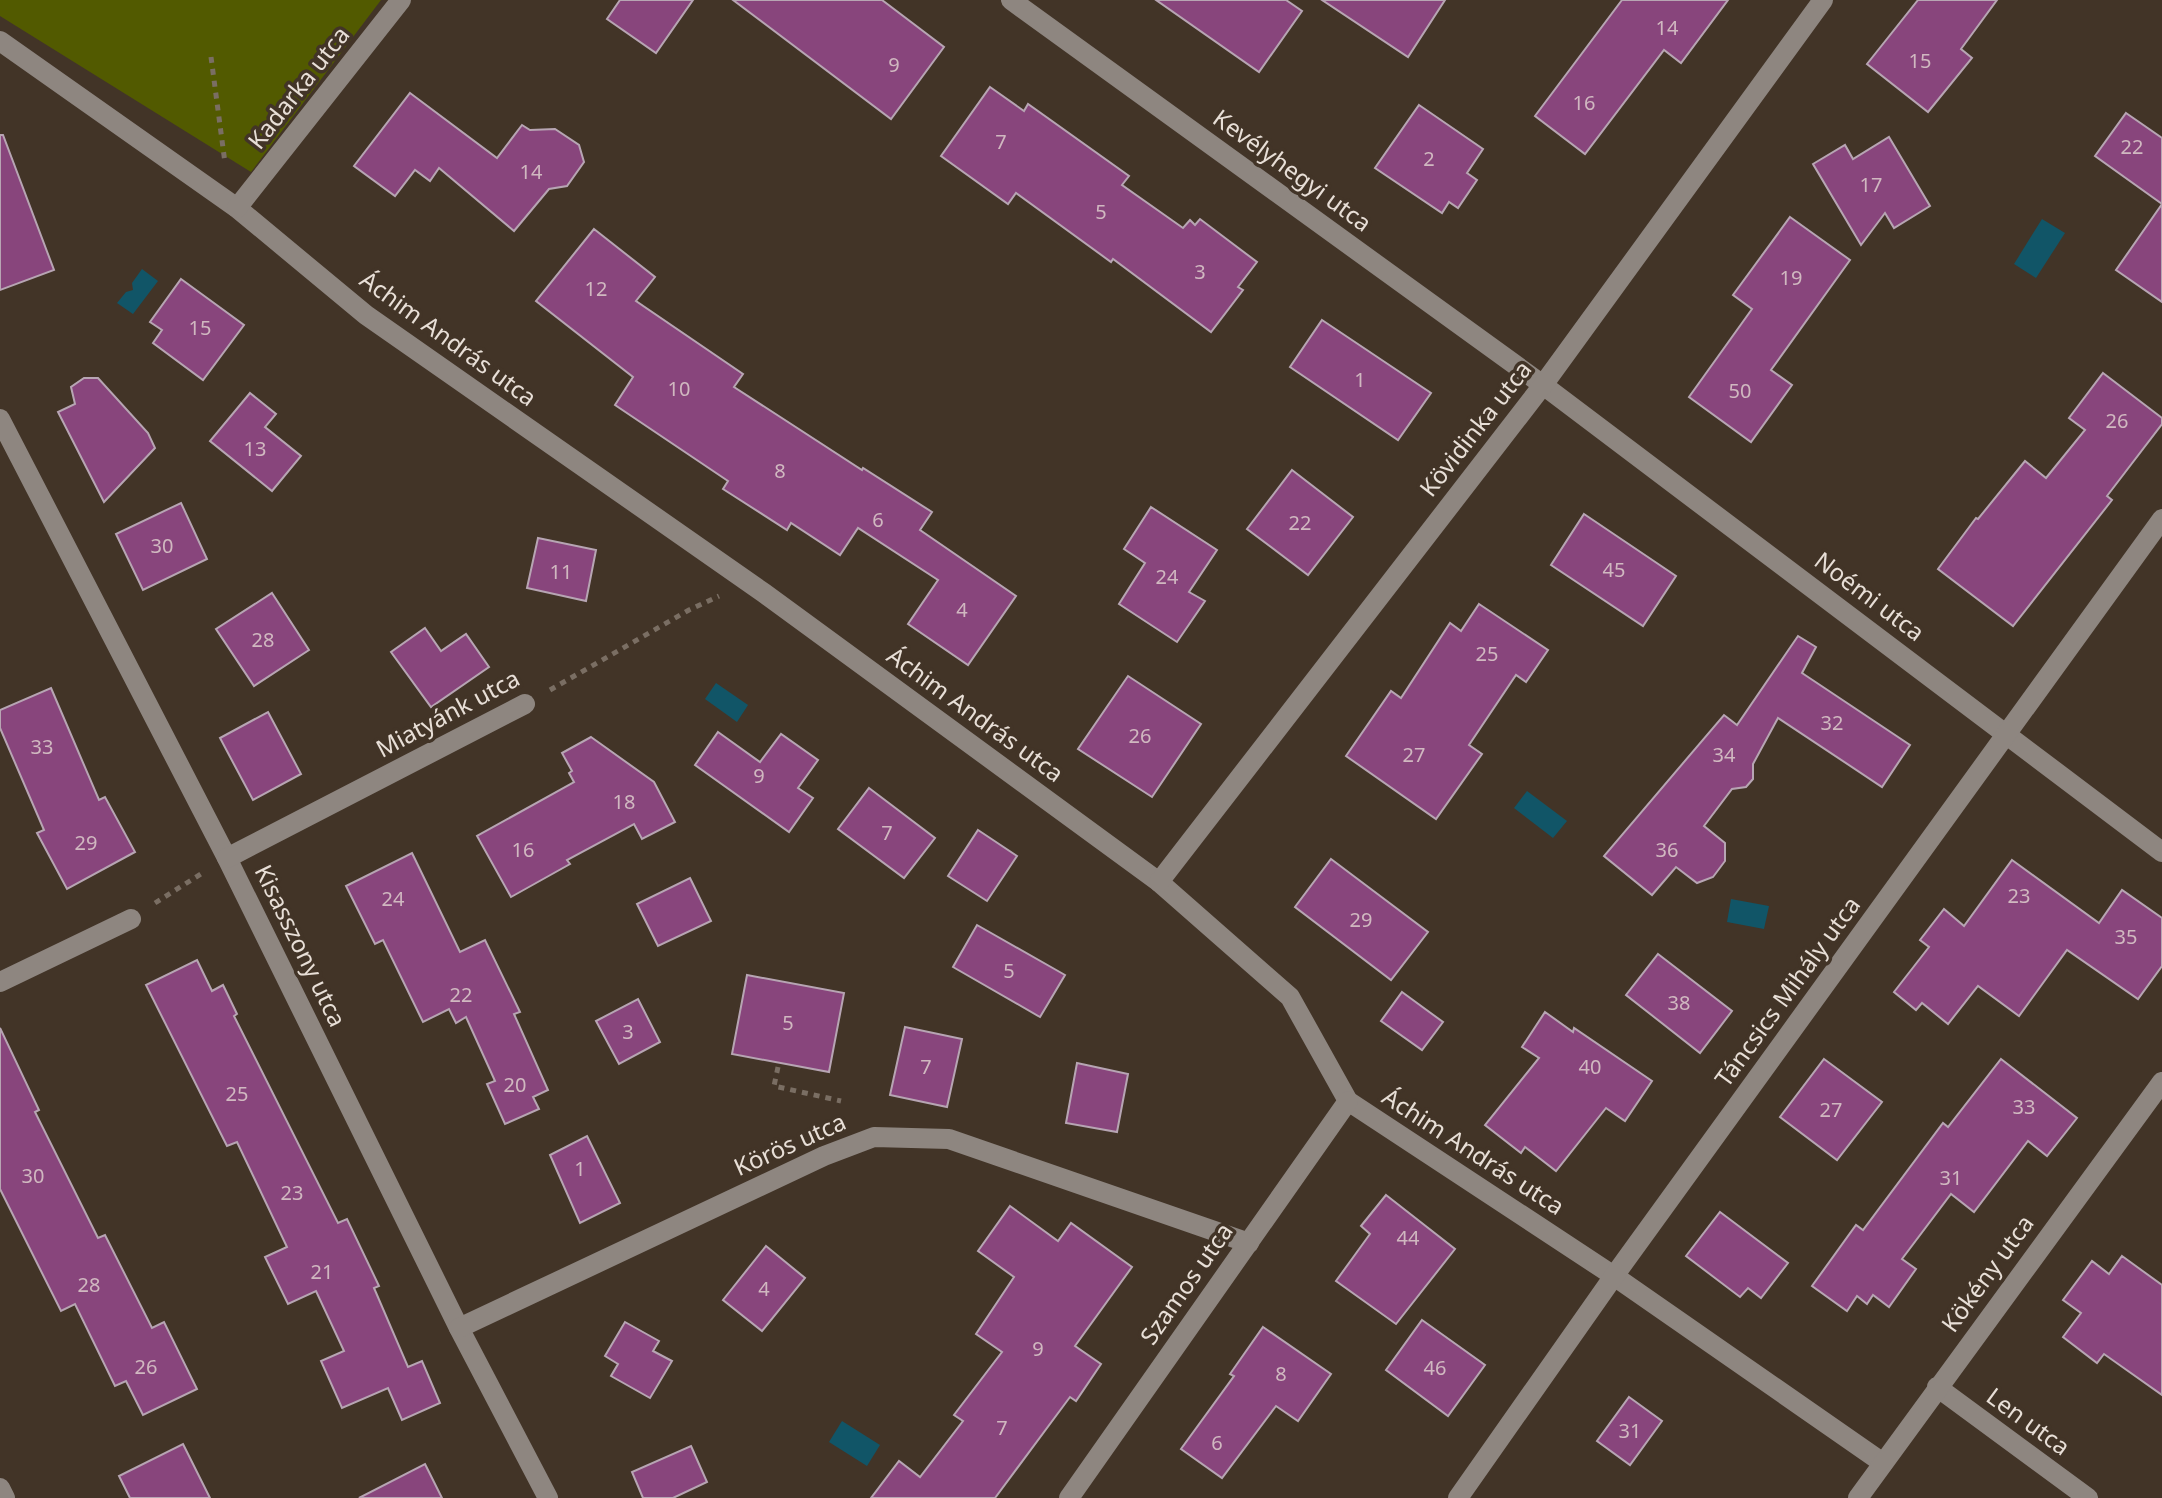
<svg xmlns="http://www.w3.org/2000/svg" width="2162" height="1498" font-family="'Noto Sans',sans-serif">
<rect width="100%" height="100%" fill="#423427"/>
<path fill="#525a00" d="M0,0H381L251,172L0,16Z"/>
<g fill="#115567">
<path d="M2042,219L2065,233L2036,278L2014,264Z"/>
<path d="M142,269L158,281L133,314L117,303L126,292L133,290L132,283Z"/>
<path d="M716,683L748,705L737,722L705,699Z"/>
<path d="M1527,791L1567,821L1553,838L1514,808Z"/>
<path d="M1731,899L1769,906L1764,929L1727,922Z"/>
<path d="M842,1421L880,1445L867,1466L829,1442Z"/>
</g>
<g fill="#88457c" stroke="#b7a5b3" stroke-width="2">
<path d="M620,0H693L656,53L607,19Z"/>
<path d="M733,0H882L944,47L891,119Z"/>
<path d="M1156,0H1286L1302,11L1259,72Z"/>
<path d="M1322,0H1445L1408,57Z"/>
<path d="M1622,0H1728L1681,63L1664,50L1585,154L1535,116Z"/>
<path d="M1918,0H1997L1961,49L1972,58L1928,112L1867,64Z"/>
<path d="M990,87L1024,111L1028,104L1129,176L1122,185L1183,228L1190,220L1195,225L1200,219L1257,262L1238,287L1243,290L1211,332L1113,259L1111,262L1016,193L1008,204L941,156Z"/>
<path d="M410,93L497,158L522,125L530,130L555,129L579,145L584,162L567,186L549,189L514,231L439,168L430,181L415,170L395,196L354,166Z"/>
<path d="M1419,105L1483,149L1467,173L1477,180L1458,208L1449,202L1442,213L1375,168Z"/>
<path d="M2126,113L2162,138V302L2116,270L2162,204L2095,156Z"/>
<path d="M0,135H3L54,270L0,290Z"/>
<path d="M1889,137L1930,206L1894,228L1885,213L1861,245L1813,164L1845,145L1853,159Z"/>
<path d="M1790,217L1850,260L1771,370L1792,385L1751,442L1689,397L1752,309L1733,295Z"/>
<path d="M594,229L655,277L636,301L743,374L734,387L862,470L863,468L932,512L920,530L1016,596L968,665L908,624L938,580L858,528L840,555L791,523L787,530L723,489L728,481L615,405L633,377L536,301Z"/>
<path d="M181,279L244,325L203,380L153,343L162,330L150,322Z"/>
<path d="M1322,320L1431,393L1398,440L1290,367Z"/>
<path d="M2103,373L2162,418V424L2107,496L2112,500L2013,626L1938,569L1976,518L1978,519L2025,461L2046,478L2085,430L2069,418Z"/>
<path d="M84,378H98L148,433L155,448L104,502L58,412L75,404L71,387Z"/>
<path d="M250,393L276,414L265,427L301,456L272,491L210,441Z"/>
<path d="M1292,470L1353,517L1308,575L1247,529Z"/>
<path d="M181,503L207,559L143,590L116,534Z"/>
<path d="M1151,507L1217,550L1189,592L1205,601L1177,642L1119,604L1145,563L1124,549Z"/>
<path d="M1584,514L1676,576L1643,626L1551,565Z"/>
<path d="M538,538L596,550L586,601L527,588Z"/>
<path d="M272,593L309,650L254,686L216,629Z"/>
<path d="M1479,604L1548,650L1526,682L1516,675L1469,745L1482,754L1436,819L1346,756L1391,691L1401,698L1450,623L1461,631Z"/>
<path d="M425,628L441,651L466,634L489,667L431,707L391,652Z"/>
<path d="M1798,636L1816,647L1802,673L1910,745L1882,787L1778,718L1753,764V779L1746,787L1732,789L1704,826L1725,843V861L1713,877L1697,883L1676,867L1652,895L1604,856L1724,715L1737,725Z"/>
<path d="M1128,676L1201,724L1152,797L1078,749Z"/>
<path d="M51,688L99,800L105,797L135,852L67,889L37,833L44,830L0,728V710Z"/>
<path d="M268,712L301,774L253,800L220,738Z"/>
<path d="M718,732L760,762L781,734L818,760L798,788L813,798L789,832L695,765Z"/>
<path d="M591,737L654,782L675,822L642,839L634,824L567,860L570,864L511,897L477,836L574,782L569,773L572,771L562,753Z"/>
<path d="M869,788L935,838L904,878L838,829Z"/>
<path d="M978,830L1017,856L987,901L948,876Z"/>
<path d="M412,853L460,952L485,940L520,1012L514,1014L548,1090L533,1097L539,1109L505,1124L487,1084L495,1081L466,1017L456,1023L449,1009L423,1022L383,940L375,944L346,886Z"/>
<path d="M1331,859L1428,932L1391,980L1295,907Z"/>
<path d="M2012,860L2099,923L2122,890L2162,918V966L2138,999L2067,950L2019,1016L1978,986L1948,1024L1922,1003L1916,1010L1894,992L1929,947L1920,940L1944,909L1964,926Z"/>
<path d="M690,878L711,921L658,946L637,904Z"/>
<path d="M977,925L1065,975L1040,1017L953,967Z"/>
<path d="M1658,954L1732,1011L1700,1053L1626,995Z"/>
<path d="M197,960L212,991L223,985L237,1014L234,1016L338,1223L347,1219L379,1286L374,1288L408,1367L422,1361L440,1403L402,1420L388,1388L342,1408L321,1361L344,1351L316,1291L288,1304L265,1257L287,1247L237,1142L227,1146L146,985Z"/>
<path d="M747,975L844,993L829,1072L732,1054Z"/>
<path d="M1402,992L1443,1022L1422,1050L1381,1021Z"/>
<path d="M638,999L660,1042L619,1064L596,1021Z"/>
<path d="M1545,1012L1573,1032L1574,1028L1652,1081L1625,1121L1606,1108L1556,1171L1525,1147L1521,1153L1485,1125L1539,1058L1522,1047Z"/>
<path d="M905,1027L962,1039L947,1107L890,1095Z"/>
<path d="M0,1028L39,1110L35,1112L98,1238L105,1235L152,1328L164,1322L197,1389L143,1415L126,1381L115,1386L75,1304L61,1311L0,1189Z"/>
<path d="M1824,1059L1882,1102L1837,1160L1780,1117Z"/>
<path d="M2001,1059L2077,1118L2047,1156L2028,1141L1974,1212L1951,1194L1902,1259L1916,1269L1889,1307L1873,1295L1867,1304L1857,1296L1847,1311L1812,1286L1856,1225L1863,1230L1943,1123L1948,1127Z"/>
<path d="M1077,1063L1128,1074L1117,1132L1066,1123Z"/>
<path d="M587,1136L620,1203L580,1223L550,1155Z"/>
<path d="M1386,1195L1455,1249L1396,1324L1336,1281L1370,1234L1361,1226Z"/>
<path d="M1010,1206L1058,1241L1071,1223L1132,1267L1075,1346L1101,1364L1076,1401L1070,1397L995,1498H871L899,1461L920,1477L963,1421L954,1415L1002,1352L976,1334L1014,1277L978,1251Z"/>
<path d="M1720,1212L1788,1263L1761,1298L1748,1288L1740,1297L1686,1256Z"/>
<path d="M766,1246L805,1278L762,1331L723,1300Z"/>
<path d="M2122,1256L2162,1285V1395L2104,1354L2097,1363L2063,1337L2081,1313L2063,1300L2092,1261L2109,1274Z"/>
<path d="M1422,1320L1485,1365L1448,1416L1386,1370Z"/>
<path d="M625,1322L659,1341L653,1351L672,1361L650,1398L611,1376L618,1364L605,1356Z"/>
<path d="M1263,1327L1331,1374L1298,1421L1276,1406L1222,1478L1181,1449L1234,1376L1230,1374Z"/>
<path d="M1629,1397L1662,1421L1630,1465L1597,1441Z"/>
<path d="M183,1444L210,1498H130L119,1476Z"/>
<path d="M691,1446L707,1482L673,1498H643L632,1472Z"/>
<path d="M425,1464L442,1498H359Z"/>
</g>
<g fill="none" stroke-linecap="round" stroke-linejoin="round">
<g stroke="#7a6e63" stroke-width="5" stroke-dasharray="6 6" stroke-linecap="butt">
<path d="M211,57L225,163"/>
<path d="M550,690L689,610L719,596"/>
<path d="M155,903L204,872"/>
<path d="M778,1067L774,1086L841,1101"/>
</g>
<g stroke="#8e8680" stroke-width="20">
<path d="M1011,0L1543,385L2162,852"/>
<path d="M0,41L237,208L366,315L764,593L1159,882L1290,997L1348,1101L1614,1276L1883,1463"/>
<path d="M237,208L401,0"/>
<path d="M0,419L227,858L459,1328L548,1498"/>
<path d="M227,858L525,704"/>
<path d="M1159,882L1543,385L1823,0"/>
<path d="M0,982L131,919"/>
<path d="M459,1328L824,1156L874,1137L949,1139L1249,1243"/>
<path d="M1937,1387L2088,1498"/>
<path d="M0,1488L5,1498"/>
<path d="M1069,1498L1348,1101"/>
<path d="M1458,1498L1614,1276L2162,519"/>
<path d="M1858,1498L2162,1082"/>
</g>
</g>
<g text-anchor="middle" stroke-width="7" stroke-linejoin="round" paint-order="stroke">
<g font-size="20" fill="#d0b8c0">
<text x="1667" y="35">14</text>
<text x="1920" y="68">15</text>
<text x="894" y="72">9</text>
<text x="1584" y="110">16</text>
<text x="1001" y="149">7</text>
<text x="2132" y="154">22</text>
<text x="1429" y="166">2</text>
<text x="531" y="179">14</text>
<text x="1871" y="192">17</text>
<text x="1101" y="219">5</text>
<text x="1200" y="279">3</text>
<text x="1791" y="285">19</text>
<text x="596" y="296">12</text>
<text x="200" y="335">15</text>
<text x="1360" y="387">1</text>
<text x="679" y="396">10</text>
<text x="1740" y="398">50</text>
<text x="2117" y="428">26</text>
<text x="255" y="456">13</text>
<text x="780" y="478">8</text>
<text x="878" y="527">6</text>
<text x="1300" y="530">22</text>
<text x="162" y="553">30</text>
<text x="1614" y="577">45</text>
<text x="561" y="579">11</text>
<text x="1167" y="584">24</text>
<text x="962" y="617">4</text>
<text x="263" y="647">28</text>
<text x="1487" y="661">25</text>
<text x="1832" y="730">32</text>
<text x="1140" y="743">26</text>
<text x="42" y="754">33</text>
<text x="1414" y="762">27</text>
<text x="1724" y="762">34</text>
<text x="759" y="783">9</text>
<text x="624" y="809">18</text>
<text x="887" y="840">7</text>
<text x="86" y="850">29</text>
<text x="523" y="857">16</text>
<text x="1667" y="857">36</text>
<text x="2019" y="903">23</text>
<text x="393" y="906">24</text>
<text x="1361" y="927">29</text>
<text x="2126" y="944">35</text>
<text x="1009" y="978">5</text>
<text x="461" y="1002">22</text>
<text x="1679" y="1010">38</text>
<text x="788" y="1030">5</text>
<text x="628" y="1039">3</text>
<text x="926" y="1074">7</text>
<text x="1590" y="1074">40</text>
<text x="515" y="1092">20</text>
<text x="237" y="1101">25</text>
<text x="2024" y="1114">33</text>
<text x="1831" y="1117">27</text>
<text x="580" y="1176">1</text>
<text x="33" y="1183">30</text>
<text x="1951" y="1185">31</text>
<text x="292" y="1200">23</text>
<text x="1408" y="1245">44</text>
<text x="322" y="1279">21</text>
<text x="89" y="1292">28</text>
<text x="764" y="1296">4</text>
<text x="1038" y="1356">9</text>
<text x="146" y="1374">26</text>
<text x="1435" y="1375">46</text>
<text x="1281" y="1381">8</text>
<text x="1002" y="1435">7</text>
<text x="1630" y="1438">31</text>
<text x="1217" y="1450">6</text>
</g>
<g font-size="24" fill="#e8dfd7" stroke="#423427">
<text transform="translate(299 88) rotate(-52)" y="8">Kadarka utca</text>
<text transform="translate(1292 171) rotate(36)" y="8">Kevélyhegyi utca</text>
<text transform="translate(448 339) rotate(36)" y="8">Áchim András utca</text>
<text transform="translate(1476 429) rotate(-52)" y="8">Kövidinka utca</text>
<text transform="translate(1869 597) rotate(37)" y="8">Noémi utca</text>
<text transform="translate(448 714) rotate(-28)" y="8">Miatyánk utca</text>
<text transform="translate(975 715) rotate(36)" y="8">Áchim András utca</text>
<text transform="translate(300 946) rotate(64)" y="8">Kisasszony utca</text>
<text transform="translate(1788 992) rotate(-54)" y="8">Táncsics Mihály utca</text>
<text transform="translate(790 1145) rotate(-24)" y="8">Körös utca</text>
<text transform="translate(1473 1152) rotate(33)" y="8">Áchim András utca</text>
<text transform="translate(1988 1274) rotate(-54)" y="8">Kökény utca</text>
<text transform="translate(1187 1284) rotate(-55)" y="8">Szamos utca</text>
<text transform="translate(2028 1422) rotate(36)" y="8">Len utca</text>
</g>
</g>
</svg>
